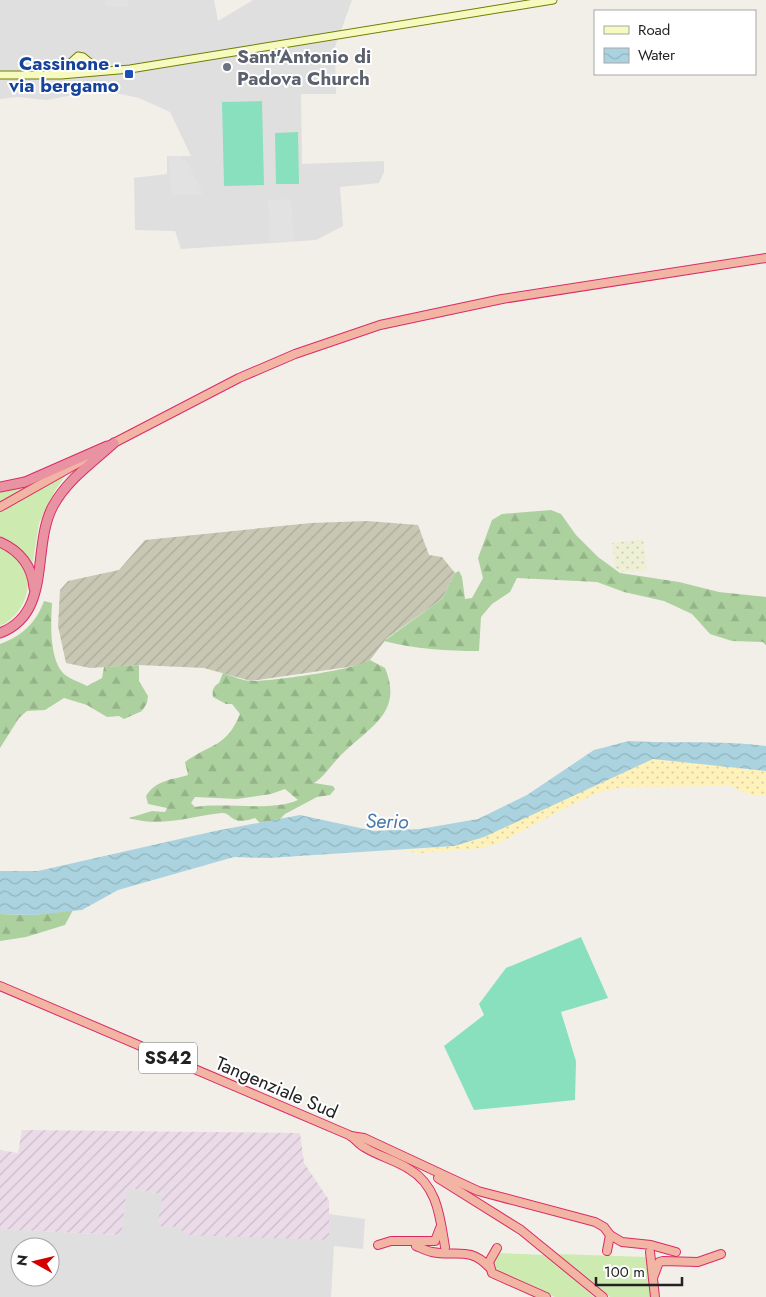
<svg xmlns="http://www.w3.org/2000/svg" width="766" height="1297" font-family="Jost,sans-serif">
<defs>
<pattern id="industrial-furrows" width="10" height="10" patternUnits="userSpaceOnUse" patternTransform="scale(1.25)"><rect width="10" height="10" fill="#ebdbe8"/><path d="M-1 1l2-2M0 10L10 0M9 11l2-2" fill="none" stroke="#c9bcc7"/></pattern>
<pattern id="construction-furrows" width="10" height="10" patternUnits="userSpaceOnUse" patternTransform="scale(1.25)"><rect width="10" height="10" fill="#c7c7b4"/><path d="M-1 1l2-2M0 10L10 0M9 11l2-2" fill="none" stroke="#abab9a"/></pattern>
<pattern id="farmland-dots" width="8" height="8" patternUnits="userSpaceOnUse" patternTransform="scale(1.25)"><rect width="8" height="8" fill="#eef0d5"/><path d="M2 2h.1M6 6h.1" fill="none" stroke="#ccceb7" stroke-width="1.8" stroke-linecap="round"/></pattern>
<pattern id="forest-firs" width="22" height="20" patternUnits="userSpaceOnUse" patternTransform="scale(1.25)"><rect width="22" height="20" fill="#add19e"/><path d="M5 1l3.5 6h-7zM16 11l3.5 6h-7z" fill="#95b388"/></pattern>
<pattern id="sand-dots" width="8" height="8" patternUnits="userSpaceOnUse" patternTransform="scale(1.25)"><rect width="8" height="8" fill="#fff1ba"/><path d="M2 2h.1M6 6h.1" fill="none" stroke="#dacea0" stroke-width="1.8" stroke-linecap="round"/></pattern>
<pattern id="water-waves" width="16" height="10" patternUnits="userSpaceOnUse" patternTransform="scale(1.25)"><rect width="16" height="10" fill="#aad3df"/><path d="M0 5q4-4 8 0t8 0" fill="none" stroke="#92b5bf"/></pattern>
</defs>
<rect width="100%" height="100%" fill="#f2efe9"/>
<g fill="#e0dfdf" fill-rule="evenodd">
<path d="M0,0H214L218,21L253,0H352L335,47L336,94H301L302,164L384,161V172L379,183L340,187L343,226L316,240L181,249L175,231L135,230L134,178L167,174V156H191L170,112L139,98L101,90L46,100L17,97L0,99Z"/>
<path d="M127,1187L163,1195L179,1227L329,1239V1214L365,1219L363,1249L334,1246L331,1297H0V1229L120,1235ZM20,1247H50V1277H20Z"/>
</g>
<path fill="url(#industrial-furrows)" d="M22,1130L300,1133L304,1163L329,1200V1240L185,1235L179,1227L157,1226L163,1195L127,1187L121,1235L0,1229V1150L18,1153Z"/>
<path fill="url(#construction-furrows)" d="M367,521L418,525L429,555L442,557L455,573L442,599L387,638L370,660L362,665L251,681L204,668L139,665L90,668L66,663L58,626L60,590L68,581L119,570L145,540L311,523Z"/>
<path fill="url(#farmland-dots)" d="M643,539L647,571L621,572L615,567L612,543Z"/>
<g fill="#cdebb0">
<path d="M66,475L56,489L39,523L32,567L0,540V512Z"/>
<path d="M26,484L27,487L0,502V488Z"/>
<path d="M0,545C5,549 12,552 17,556C39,579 25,615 0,626Z"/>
<path d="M498,1253L546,1255L594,1297H555L495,1273L493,1261Z"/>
<path d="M558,1254L647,1257L651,1297H610Z"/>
</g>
<g fill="url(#forest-firs)" fill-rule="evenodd">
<path d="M551,510L561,514L576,535L598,557L620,573L679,582L719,592L766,597V645L763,642L732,641L710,634L692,614L664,601L624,592L597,582L517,578L510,592L492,604L481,617L479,651C447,651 415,649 384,641L442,599L455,573L459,571L462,577L465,599L472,598L483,578L478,558L492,520L502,514Z"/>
<path d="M44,601L52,603C51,622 49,657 63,673C67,678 80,682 87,686L102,678L104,667L139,665V681L148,696L147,703L142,711L124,719L119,716L107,717L87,705L64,698L45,710L27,711L19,718L0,748V644C22,636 36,623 44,601Z"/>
<path d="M370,660L385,668C404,713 369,727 341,755C331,765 326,775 314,783L333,786L335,789L330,795L317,797L285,814L280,819L260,823L255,818C249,820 242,822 236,820C230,818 229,813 222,813C191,816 161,828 129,818L152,811L165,812L167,808L148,804L146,796C156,780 171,780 188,775L185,762C211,743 226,748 240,714L232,704H226L213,697C212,691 213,686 219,683L223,673C232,676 243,681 252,681C273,681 355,670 370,660ZM285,789L298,800C272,812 224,802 195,807L191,803L195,797L237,799L271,794Z"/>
<path d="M73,910L65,925L26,937L0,941V914L34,915Z"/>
</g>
<path fill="url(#sand-dots)" d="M653,759L766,771V795H750L731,786L623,787L603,791L577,802L499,843L482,848L420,853L400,851L454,846Z"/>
<g fill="#88e0be">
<path d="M262,101L264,185L224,186L222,102Z"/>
<path d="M298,132L299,184H276L275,133Z"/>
<path d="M581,937L608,998L561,1012L576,1061L575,1100L474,1110L444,1046L484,1015L479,1004L506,968Z"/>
</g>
<g fill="#e2e2e2">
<path d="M105,0H128V7L106,6Z"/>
<path d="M168,156H181L182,160H186L203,194L172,195Z"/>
<path d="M291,199L294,241L270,242L268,200Z"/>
</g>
<path fill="url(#water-waves)" d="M629,741C675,744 720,740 766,746V771L653,759L484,837L454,846L268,858L234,857L118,890L82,910L34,915L0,914V871H38L215,831L300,815L374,831L420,829L478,819L527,795L594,750Z"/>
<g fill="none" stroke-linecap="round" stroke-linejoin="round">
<defs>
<g id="secondary">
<path d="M53,73L67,66L78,56L83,57L94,66L106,70"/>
<path d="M0,75H61L130,69L553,0"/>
</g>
<g id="trunk">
<path d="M110,445L239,378L295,354L380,325L502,299L766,258"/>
<path d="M0,507L87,458"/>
<path d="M0,986L349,1135C355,1138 358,1144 364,1147C378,1156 395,1160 409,1169C438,1186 440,1218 445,1247"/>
<path d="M351,1136L364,1138L478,1191L595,1222L604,1227L610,1235L607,1251"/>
<path d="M438,1178L521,1230L603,1297"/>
<path d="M610,1235L622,1242L651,1245L676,1252"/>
<path d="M378,1245L391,1241H435L440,1228"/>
<path d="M416,1246C421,1248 427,1251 432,1252C456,1257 469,1246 489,1267"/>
<path d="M497,1248L489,1262L492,1273L546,1297"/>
<path d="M650,1252L655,1297"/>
<path d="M653,1278L659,1262L663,1261L698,1262L721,1254"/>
</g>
<g id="motorway">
<path d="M0,487L25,482L107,446"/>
<path d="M0,542C20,551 32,565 34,588"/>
<path d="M0,633C53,613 31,547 53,506C68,479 92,463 114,443"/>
</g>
</defs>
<use href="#secondary" stroke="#707d05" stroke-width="9"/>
<use href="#trunk" stroke="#dc2a67" stroke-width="10"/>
<use href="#motorway" stroke="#dc2a67" stroke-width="11"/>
<use href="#secondary" stroke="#f7fabf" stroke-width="7"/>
<use href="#trunk" stroke="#f2b4a3" stroke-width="8"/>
<use href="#motorway" stroke="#e892a2" stroke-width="9"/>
</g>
<circle fill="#6b7280" stroke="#fff" stroke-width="2" cx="227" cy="67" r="5"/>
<rect fill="#1a4fb4" stroke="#fff" stroke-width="2" x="124" y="69" width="10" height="10" rx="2.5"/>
<g text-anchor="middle" stroke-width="4" stroke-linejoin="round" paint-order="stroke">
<rect fill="#fff" stroke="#646464" stroke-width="1" x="139" y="1042.5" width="58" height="31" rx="4"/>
<g font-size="18" font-weight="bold" fill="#222">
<text x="168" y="1064">SS42</text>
</g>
<g font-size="19" font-weight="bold" fill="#5b616d" stroke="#fff" text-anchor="start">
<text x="237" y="63">Sant'Antonio di<tspan x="237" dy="22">Padova Church</tspan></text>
</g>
<g font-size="19" font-weight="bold" fill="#164399" stroke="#fff" text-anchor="end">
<text x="119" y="70">Cassinone -<tspan x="119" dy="22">via bergamo</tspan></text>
</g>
<g font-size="19" fill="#222" stroke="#fff">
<text transform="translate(277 1087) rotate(23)" y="7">Tangenziale Sud</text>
</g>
<g font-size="20" font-style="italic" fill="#4a7aab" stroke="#fff">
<text transform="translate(387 821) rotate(1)" y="7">Serio</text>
</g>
</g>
<rect x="594" y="10" width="162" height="65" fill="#ffffff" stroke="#a7a7a7"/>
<rect x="604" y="26" width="25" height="8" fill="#f7fabf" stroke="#a7a7a7"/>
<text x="638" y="35" font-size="15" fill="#222222">Road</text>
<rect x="604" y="48" width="25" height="15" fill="url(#water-waves)" stroke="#a7a7a7"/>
<text x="638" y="60" font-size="15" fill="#222222">Water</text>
<g transform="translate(35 1262) rotate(278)"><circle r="24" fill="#ffffff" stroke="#a7a7a7"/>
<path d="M0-4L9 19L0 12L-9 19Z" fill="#d40000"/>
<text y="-8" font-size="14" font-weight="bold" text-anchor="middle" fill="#222222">N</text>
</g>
<path d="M596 1277v8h86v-8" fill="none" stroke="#222222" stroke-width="2.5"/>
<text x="604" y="1277" font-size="15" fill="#222222" stroke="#ffffff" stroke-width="4" paint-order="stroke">100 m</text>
</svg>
